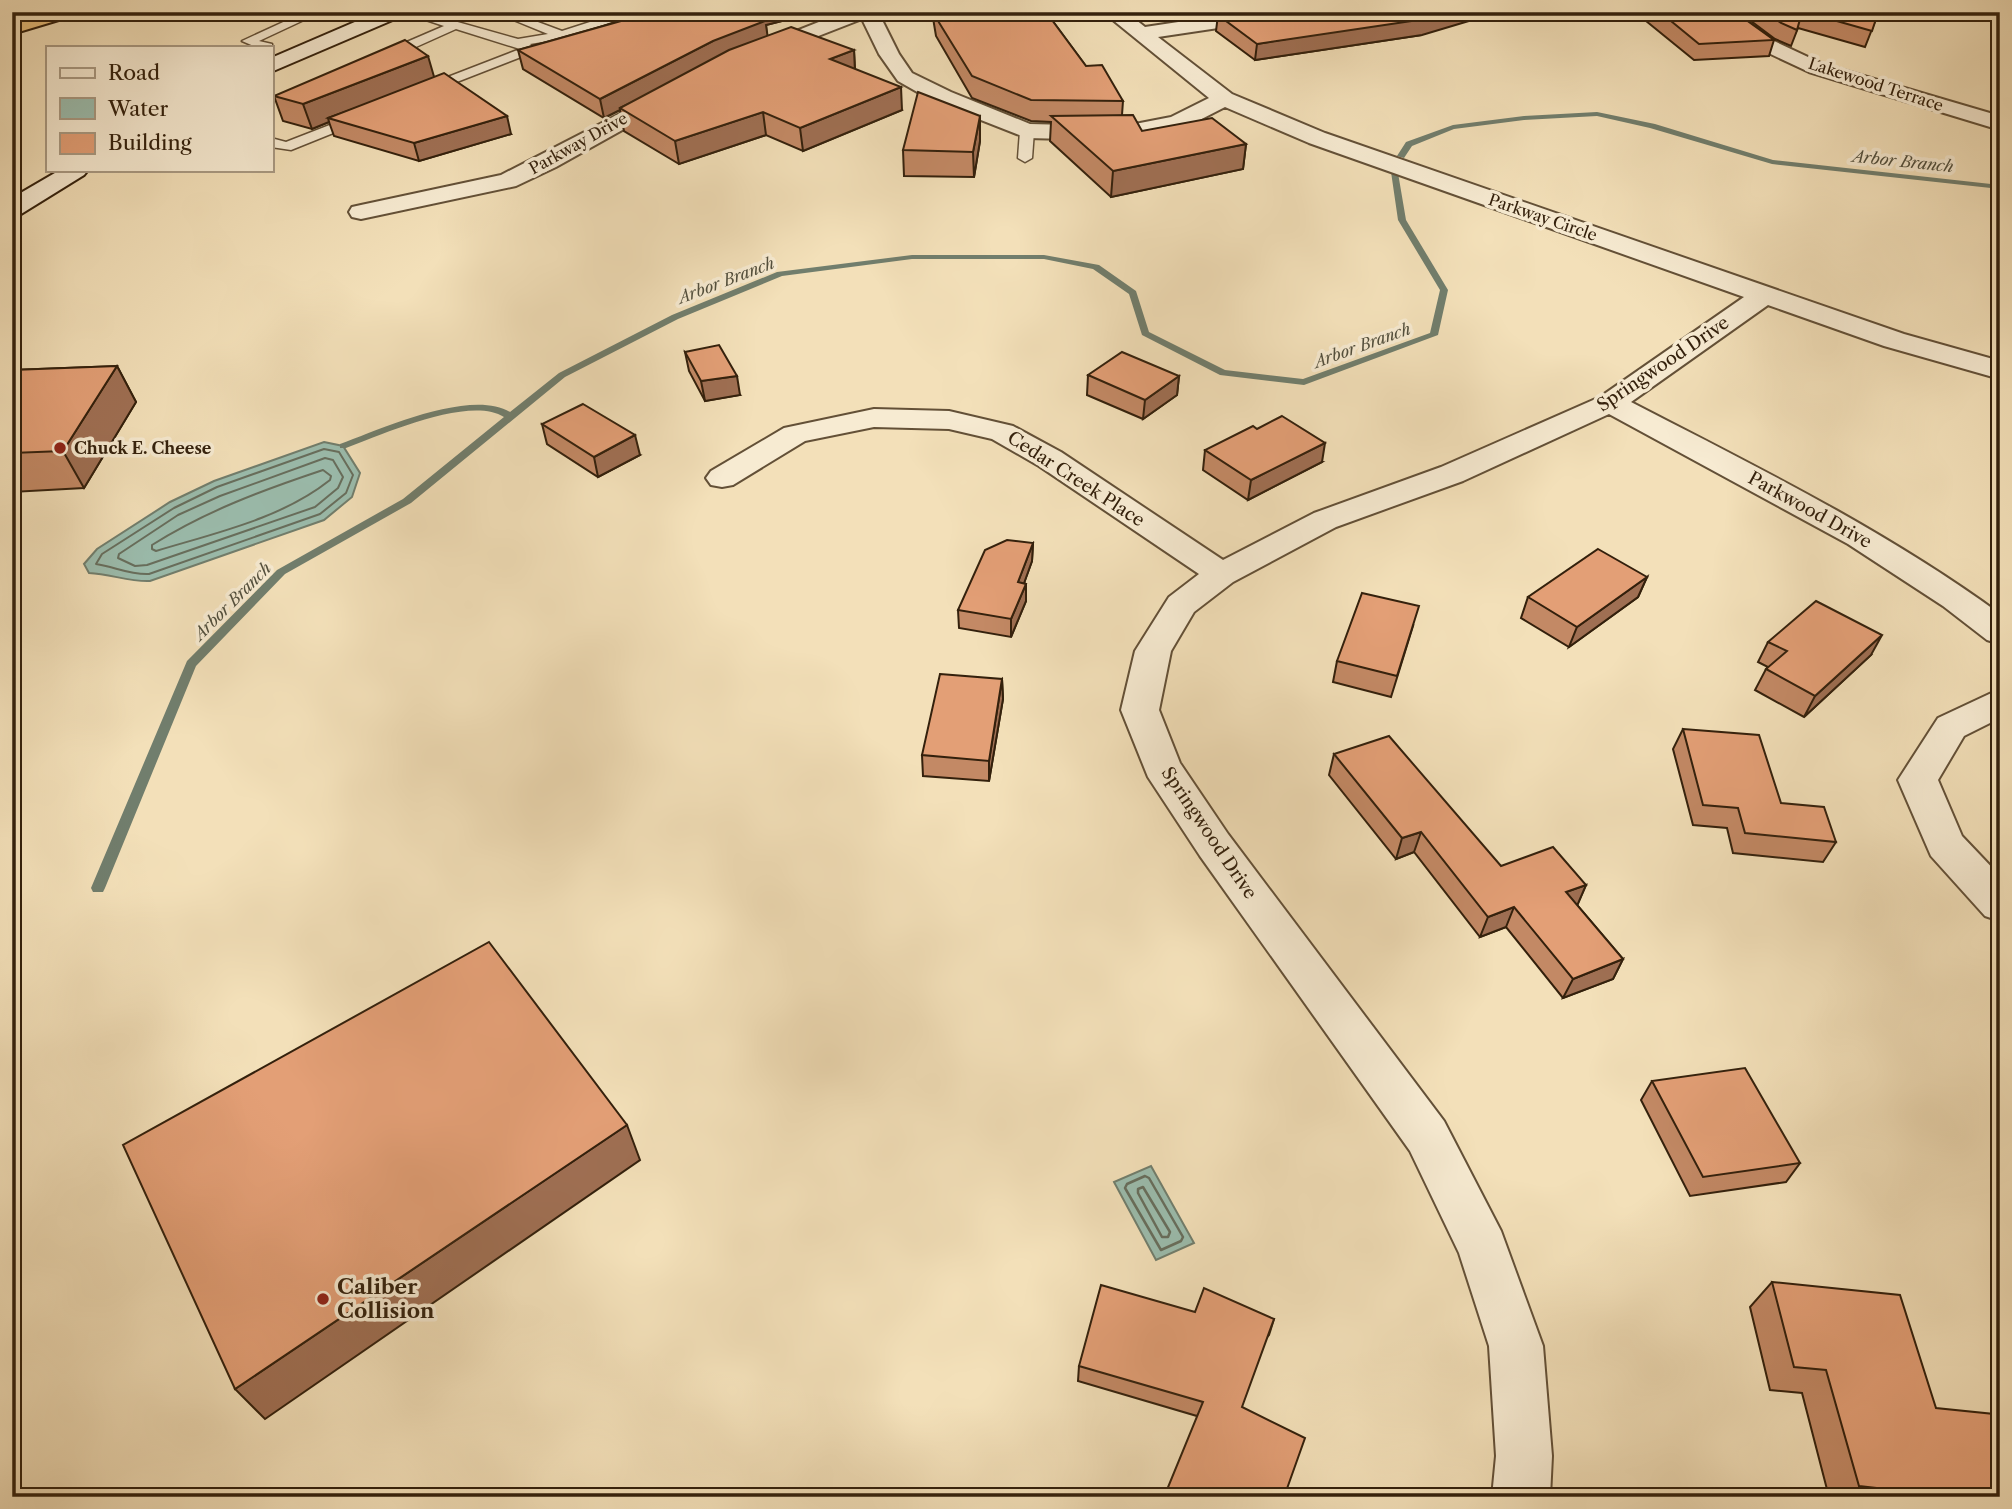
<svg xmlns="http://www.w3.org/2000/svg" width="2012" height="1509" font-family="'Libre Caslon Text',serif">
<rect width="100%" height="100%" fill="#f3e0b9"/>
<filter id="stains"><feTurbulence type="fractalNoise" baseFrequency=".00286" numOctaves="4"/><feColorMatrix values="0 0 0 0 .2 0 0 0 0 .09 0 0 0 0 .02 0 0 0 .5 -.17"/></filter>
<radialGradient id="worn" r=".72"><stop offset=".6" stop-color="#630" stop-opacity="0"/><stop offset="1" stop-color="#630" stop-opacity=".3"/></radialGradient>
<g fill="#9bbdae" stroke="#717e6d" stroke-width="2">
<path d="M324,442L343,446L360,473L352,497L324,520L150,581C129,582 111,574 89,573L84,564L97,549L170,502L214,481Z"/>
<path d="M1151,1166L1194,1243L1156,1260L1114,1182Z"/>
</g>
<g fill="none" stroke-linecap="round" stroke-linejoin="round">
<g stroke="#676e5d" stroke-width="2">
<path d="M324,449L339,452L353,475L346,493L320,514L149,574C130,575 115,567 96,564L102,554L174,508L217,487Z"/>
<path d="M325,458L333,460L343,477L338,488L315,507L147,565L135,566L118,558L119,554L178,515L220,496Z"/>
<path d="M323,470L331,476L330,480C281,519 215,533 156,551L152,549V545C206,511 263,490 323,470Z"/>
</g>
<g stroke="#676e5d" stroke-width="2.5">
<path d="M1145,1176L1149,1178L1183,1237L1181,1241L1161,1250L1125,1188L1127,1184Z"/>
<path d="M1143,1187L1170,1232L1168,1237H1162L1138,1193V1189Z"/>
</g>
<g fill="#717e6d" fill-rule="evenodd">
<path d="M1597,112L1655,124L1773,160L2000,185V189L1772,164L1650,128L1597,116L1524,120L1454,129L1412,146L1404,158L1397,156L1406,142L1453,125L1524,116Z"/>
<path d="M1390,165L1397,167L1406,220L1448,290L1438,335L1304,385L1220,375L1142,335L1129,294L1093,269L1044,259H912L782,276L678,319L565,377L411,503L285,574L196,666L105,888L103,892H93L91,888L187,661L277,570L403,499L504,417C470,395 383,434 346,448H340V444C380,429 471,388 510,412L559,373L672,315L777,272L912,255H1044L1099,265L1136,291L1149,332L1225,370L1303,379L1430,333L1440,290L1398,220Z"/>
</g>
<defs>
<g id="service">
<path d="M305,12H321L259,41L272,44V50L271,47H256L242,41Z"/>
<path d="M402,12H422L518,39L548,34L494,12H511L562,31L621,12H640L566,38L530,44L536,49L534,52L426,94L420,90L422,87L520,49L456,29L387,60H379V54L444,26Z"/>
<path d="M358,114L365,118L363,121L291,150L271,147V138L286,142Z"/>
<path d="M1027,127L1034,131L1032,158L1025,162L1018,158L1020,131Z"/>
</g>
<g id="minor">
<path d="M844,12H878L899,54L912,73L951,92L1030,124L1108,126L1140,123L1171,117L1209,98L1103,12H1126L1145,27L1245,12H1295L1285,18L1158,37L1232,94L1325,133L1904,334L2000,361V379L1884,346L1768,305L1631,402C1757,467 1885,530 2000,614V644L1987,640L1943,606L1848,544L1609,414L1463,481L1336,527L1233,582L1194,612L1171,651L1159,710L1180,763L1228,834L1444,1121L1501,1231L1543,1346L1552,1456L1550,1497H1492L1496,1456L1489,1346L1459,1253L1410,1151L1200,856L1148,777L1121,710L1135,651L1169,597L1199,574L1039,466L992,439L949,429L874,427L805,441L733,485L722,487L711,485L706,478L711,471L784,428L874,409L949,411L1013,426L1061,452L1223,560L1314,513L1441,467L1600,397L1744,297L1309,143L1225,107L1186,127L1140,137L1108,140L1027,138L935,102L898,81L879,54L862,19L767,56H753L750,52L753,48Z"/>
<path d="M1711,12H1734L1774,41L1823,64L2000,116V130L1809,72L1760,49Z"/>
<path d="M668,89L676,90L679,95L676,100L556,167L516,186L361,219L352,217L349,212L352,207L361,205L501,175Z"/>
<path d="M2000,689V718L1964,736L1938,780L1962,836L2000,876V921L1985,916L1931,856L1898,780L1938,718Z"/>
</g>
<g id="secondary">
<path d="M378,12H405L402,16L271,72V58Z"/>
<path d="M60,170H88L84,175L21,214L12,216V198Z"/>
</g>
<path id="motorway" d="M43,12H75L72,16L12,34V22Z"/>
</defs>
<use href="#service" stroke="#635037" stroke-width="3"/>
<use href="#minor" stroke="#635037" stroke-width="4"/>
<use href="#secondary" stroke="#33200c" stroke-width="4"/>
<use href="#motorway" stroke="#33200c" stroke-width="4"/>
<use href="#service" fill="#f7ebd2" fill-rule="evenodd"/>
<use href="#minor" fill="#f7ebd2" fill-rule="evenodd"/>
<use href="#secondary" fill="#f7ebd2" fill-rule="evenodd"/>
<use href="#motorway" fill="#eac07c" fill-rule="evenodd"/>
</g>
<g fill="#c38965" stroke="#33200c" stroke-width="2">
<path d="M640,12H781L782,21L766,25L767,36L854,50L855,69L902,110L803,151L766,135L679,164L624,131L620,110L604,118L523,69L518,50L642,15H640Z"/>
<path d="M932,12H1046L1086,66L1123,101L1122,115L1142,131L1246,144L1243,169L1111,197L1050,141L1051,122L1031,121L972,98L936,36Z"/>
<path d="M1635,12H1735L1774,40L1769,56L1694,60Z"/>
<path d="M1739,12H1864L1876,19L1865,47L1798,28L1791,46L1775,39Z"/>
<path d="M1218,15L1422,35L1255,60L1216,31Z"/>
<path d="M434,77L511,134L419,161L334,136L329,122L312,129L283,121L274,96Z"/>
<path d="M980,116V141L974,177L904,176L903,150Z"/>
<path d="M685,352L740,395L705,401L689,371Z"/>
<path d="M117,366L136,402L84,488L12,492V370Z"/>
<path d="M1088,375L1179,376L1177,395L1143,419L1087,395Z"/>
<path d="M542,424L640,455L598,477L547,444Z"/>
<path d="M1205,450L1322,462L1248,500L1203,470Z"/>
<path d="M1033,543L1032,561L1024,583L1026,584V601L1011,637L959,628L958,610Z"/>
<path d="M1647,577L1638,597L1569,647L1521,618L1528,597Z"/>
<path d="M1413,626L1391,697L1333,682L1337,661Z"/>
<path d="M1768,642L1871,655L1804,717L1755,690L1766,669L1768,667L1758,662Z"/>
<path d="M1002,679L1003,699L989,781L923,776L922,755Z"/>
<path d="M1683,729L1781,803L1836,842L1823,862L1733,853L1727,828L1693,825L1673,749Z"/>
<path d="M1334,754L1501,866L1586,885L1577,905L1623,959L1613,979L1563,998L1506,927L1480,937L1414,852L1396,859L1329,775Z"/>
<path d="M1652,1081L1800,1163L1786,1182L1690,1196L1641,1100Z"/>
<path d="M1772,1282L1936,1408L2000,1497H1829L1802,1393L1770,1390L1750,1307Z"/>
<path d="M1195,1312L1274,1319L1269,1335L1197,1416L1078,1381L1079,1366Z"/>
</g>
<g fill="#9f6f53" stroke="#33200c" stroke-width="2">
<path d="M741,12H781L782,21L766,25L768,39L620,108V110L604,118L600,99L713,41Z"/>
<path d="M1197,12H1226L1197,17Z"/>
<path d="M1449,12H1499L1422,35L1255,60L1257,44Z"/>
<path d="M854,50L855,72L830,59Z"/>
<path d="M428,56L435,80L328,118L329,122L312,129L303,104Z"/>
<path d="M901,87L902,110L803,151L800,128Z"/>
<path d="M763,112L766,135L679,164L675,141Z"/>
<path d="M507,116L511,134L419,161L414,143Z"/>
<path d="M980,116V141L974,177L973,152Z"/>
<path d="M1246,144L1243,169L1111,197L1113,171Z"/>
<path d="M117,366L136,402L84,488L63,451Z"/>
<path d="M737,376L740,395L705,401L701,381Z"/>
<path d="M1179,376L1177,395L1143,419L1145,400Z"/>
<path d="M635,435L640,455L598,477L594,457Z"/>
<path d="M1325,443L1322,462L1248,500L1251,480Z"/>
<path d="M1033,543L1032,561L1018,600V582Z"/>
<path d="M1647,577L1638,597L1569,647L1577,627Z"/>
<path d="M1026,584V601L1011,637V619Z"/>
<path d="M1882,635L1871,655L1804,717L1815,696Z"/>
<path d="M1002,679L1003,699L989,781V761Z"/>
<path d="M1421,832L1414,852L1396,859L1402,838Z"/>
<path d="M1586,885L1577,906L1566,892Z"/>
<path d="M1514,907L1506,927L1480,937L1488,917Z"/>
<path d="M1623,959L1613,979L1563,998L1573,979Z"/>
<path d="M627,1125L640,1160L265,1419L235,1389Z"/>
</g>
<g fill="#e39f76" stroke="#33200c" stroke-width="2">
<path d="M653,12H742L765,21L713,41L600,99L518,50Z"/>
<path d="M935,12H1046L1086,66L1102,65L1123,101L1031,100L972,76L935,16Z"/>
<path d="M1236,12H1449L1425,19L1257,44L1218,15Z"/>
<path d="M1660,12H1735L1774,40L1699,44Z"/>
<path d="M1766,12H1802L1797,30L1781,23Z"/>
<path d="M1805,12H1864L1876,19L1872,31Z"/>
<path d="M791,27L854,50L830,59L901,87L800,128L763,112L675,141L620,108L729,50Z"/>
<path d="M405,40L428,56L303,104L274,96Z"/>
<path d="M444,73L507,116L414,143L328,118Z"/>
<path d="M918,92L980,116L973,152L903,150Z"/>
<path d="M1133,115L1142,131L1212,118L1246,144L1113,171L1051,116Z"/>
<path d="M719,345L737,376L701,381L685,352Z"/>
<path d="M1122,352L1179,376L1145,400L1088,375Z"/>
<path d="M117,366L63,451L12,453V370Z"/>
<path d="M583,404L635,435L594,457L542,424Z"/>
<path d="M1282,416L1325,443L1251,480L1205,450L1253,426L1257,429Z"/>
<path d="M1007,540L1033,543L1018,582L1026,584L1011,619L958,610L985,550Z"/>
<path d="M1598,549L1647,577L1577,627L1528,597Z"/>
<path d="M1362,593L1419,606L1397,676L1337,661Z"/>
<path d="M1816,601L1882,635L1815,696L1766,669L1787,651L1768,642Z"/>
<path d="M940,674L1002,679L989,761L922,755Z"/>
<path d="M1683,729L1759,735L1781,803L1824,807L1836,842L1745,833L1738,808L1703,805Z"/>
<path d="M1389,736L1501,866L1553,847L1586,885L1566,892L1623,959L1573,979L1514,907L1488,917L1421,832L1402,838L1334,754Z"/>
<path d="M489,942L627,1125L235,1389L123,1145Z"/>
<path d="M1745,1068L1800,1163L1703,1177L1652,1081Z"/>
<path d="M1772,1282L1900,1295L1936,1408L1994,1414L2000,1431V1497H1956L1859,1486L1826,1370L1794,1367Z"/>
<path d="M1101,1285L1195,1312L1204,1288L1274,1319L1242,1407L1305,1438L1284,1497H1164L1203,1402L1079,1366Z"/>
</g>
<g fill="#8f2418" stroke="#f7ebd2" stroke-width="2.5">
<circle cx="60" cy="448" r="7"/>
<circle cx="323" cy="1299" r="7"/>
</g>
<g text-anchor="middle" stroke-width="7" stroke-linejoin="round" paint-order="stroke">
<g font-size="16" fill="#33200c" stroke="#f7ebd2">
<text transform="translate(1876 84) rotate(18)" y="6">Lakewood Terrace</text>
<text transform="translate(578 143) rotate(-29)" y="6">Parkway Drive</text>
<text transform="translate(1543 217) rotate(19)" y="6">Parkway Circle</text>
</g>
<g font-size="16" font-style="italic" fill="#524f3d" stroke="#f7ebd2">
<text transform="translate(1903 161) rotate(6)" y="6">Arbor Branch</text>
<text transform="translate(726 280) rotate(-21)" y="6">Arbor Branch</text>
<text transform="translate(1362 345) rotate(-20)" y="6">Arbor Branch</text>
<text transform="translate(232 601) rotate(-45)" y="6">Arbor Branch</text>
</g>
<g font-size="16" font-weight="bold" fill="#33200c" stroke="#f7ebd2" text-anchor="start">
<text x="74" y="454">Chuck E. Cheese</text>
</g>
<g font-size="18" fill="#33200c" stroke="#f7ebd2">
<text transform="translate(1663 364) rotate(-34)" y="6">Springwood Drive</text>
<text transform="translate(1076 479) rotate(33)" y="6">Cedar Creek Place</text>
<text transform="translate(1810 510) rotate(29)" y="6">Parkwood Drive</text>
<text transform="translate(1209 833) rotate(56)" y="6">Springwood Drive</text>
</g>
<g font-size="21" font-weight="bold" fill="#33200c" stroke="#f7ebd2" text-anchor="start">
<text x="337" y="1294">Caliber<tspan x="337" dy="24">Collision</tspan></text>
</g>
</g>
<rect width="2012" height="1509" fill="none" stroke="#f3e0b9" stroke-width="42"/>
<rect x="14" y="14" width="1984" height="1481" fill="none" stroke="#33200c" stroke-width="3.5"/>
<rect x="21" y="21" width="1970" height="1467" fill="none" stroke="#33200c" stroke-width="2"/>
<rect x="46" y="46" width="228" height="126" fill="#f7ebd2" stroke="#a99a83" stroke-width="2"/>
<rect x="60" y="68" width="35" height="10" fill="#f7ebd2" stroke="#a99a83" stroke-width="2"/>
<text x="108" y="80" font-size="21" fill="#33200c">Road</text>
<rect x="60" y="98" width="35" height="21" fill="#9bbdae" stroke="#a99a83" stroke-width="2"/>
<text x="108" y="116" font-size="21" fill="#33200c">Water</text>
<rect x="60" y="133" width="35" height="21" fill="#e39f76" stroke="#a99a83" stroke-width="2"/>
<text x="108" y="150" font-size="21" fill="#33200c">Building</text>
<rect width="100%" height="100%" filter="url(#stains)"/>
<rect width="100%" height="100%" fill="url(#worn)"/>
</svg>
